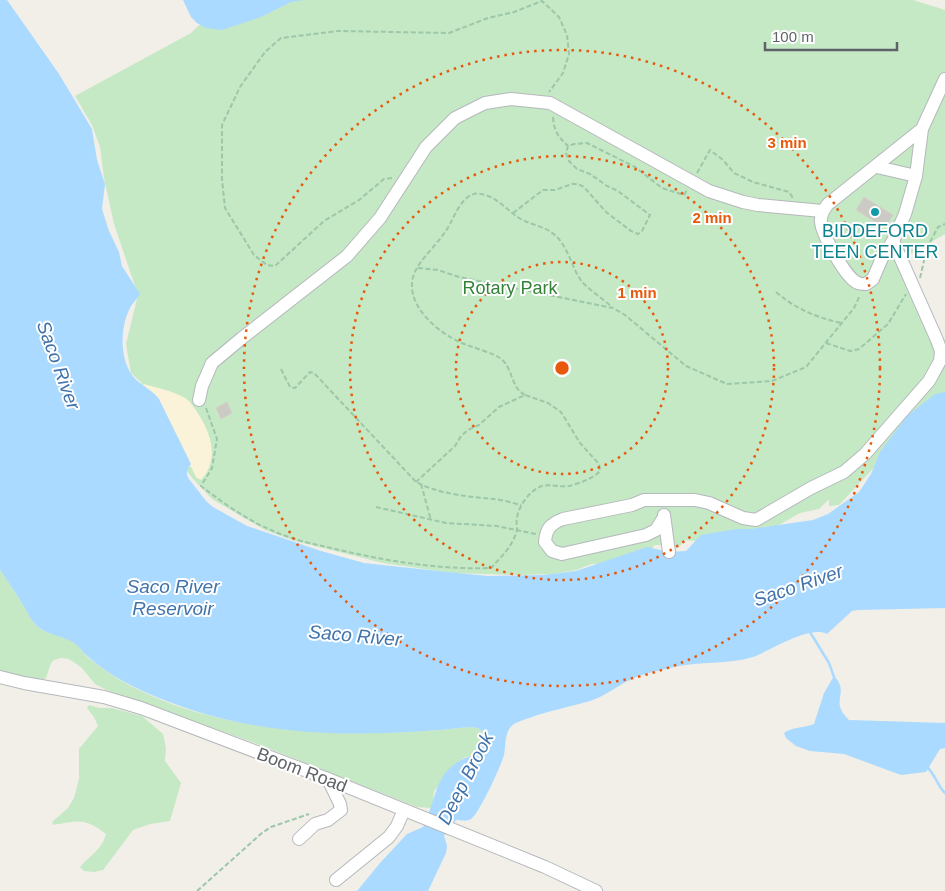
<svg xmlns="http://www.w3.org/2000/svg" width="945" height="891" font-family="Helvetica,sans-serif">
<rect width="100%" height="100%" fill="#f1efe8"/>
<g fill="#c5e8c5">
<path d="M226,0H913L945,10V234L905,257L945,343V397L881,460L839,505L829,506V499L819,509L800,513L772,529L698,541L684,540L682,544L678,548L670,540L664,541L661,545H654L653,548L618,563L592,564L576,570L553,574L515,575L452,573L383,563L295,541L265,530L212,499L193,479L179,460L141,382L131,373L126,344L138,295L114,224L104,178L100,147L92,125L75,96L191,33Z"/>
<path d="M0,570C8,582 16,593 23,605C27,611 30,619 35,624C47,637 67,635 79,646C81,649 83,653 85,655C182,738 351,740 470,727L478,728L485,733L486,738L476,754L463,758L434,791L432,808L417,807L260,745L109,691L95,684L81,667L69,659L61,658L54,660L51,663L46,678L38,681L0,670Z"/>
<path d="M89,705L99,708H112L142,716L163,734L166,748L165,761L181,783L170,821L150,824L133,830L103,870L94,872L84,871L80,867C90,855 102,850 106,834C84,817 79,821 53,825L52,822L68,808L74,798L79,779V749L98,726L94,717L87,708Z"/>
</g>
<path fill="#fbf3d9" d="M144,384C158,388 173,391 185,398C189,400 192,405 195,409C210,430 221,459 201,480L196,477L191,467L188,466L141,386Z"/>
<g fill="#aadaff">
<path d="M0,0H7L59,74L92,129L97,160L105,184L102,209L109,231L119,252L122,266L140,294C137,299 131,305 129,310C120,329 120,359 132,375C139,385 152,389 159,399L191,464L187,470V475L189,479L206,501L213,507L247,526L321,551L364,563L438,571L488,576L543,575L576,571L647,547L669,552L686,551L701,535L736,529H751L792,523L813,520L828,514L859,492L871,474L880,452L907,416L935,394L945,392V608L858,610L852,611L827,634C809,625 770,651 753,657C727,665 700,661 674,667C661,670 646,673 634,678C618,685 606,696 590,701C570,707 551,710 532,717C526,719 519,721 514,724C504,730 506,746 504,755C501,766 479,814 471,819C467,822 461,820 456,820L444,836L447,846L446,853L428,891H357L380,863L407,834L423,827C439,794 433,767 476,754L486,738L485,733L478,728L470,727C367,738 261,739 164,700C136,689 108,675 86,655C83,653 81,649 79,647C68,635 47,637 35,624C30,619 27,611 23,605C16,593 8,582 0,570Z"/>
<path d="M183,0H304L291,2L261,17L222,30L206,28L197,23L191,17Z"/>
<path d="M834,676C851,694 828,700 849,720L945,723V748L940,749L926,772L901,775L844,754L810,751L796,746L786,738L784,733C791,727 805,728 814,724L824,693Z"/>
</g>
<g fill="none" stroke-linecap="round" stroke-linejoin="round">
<g stroke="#aadaff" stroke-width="2.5">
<path d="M810,632L829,663L834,677"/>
<path d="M928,768C936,776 938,787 945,793"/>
</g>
</g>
<g fill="#cccac5" stroke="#d6d1c6">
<path d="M864,197L893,215L885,228L856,210Z"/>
<path d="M227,402L232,413L221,419L216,408Z"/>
</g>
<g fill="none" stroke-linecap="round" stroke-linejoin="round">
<defs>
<g id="minor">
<path d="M922,129L828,204C824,209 820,215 821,222C822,234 846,279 858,283C860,284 863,284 866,284L873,279L882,258L893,241L905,214L916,176L922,129L945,79"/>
<path d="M877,167L916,176"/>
<path d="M199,400L202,386L212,363L242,338L347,256L380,218L426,147L455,118L485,103L511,99L550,103L709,191L743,202L758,205L822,211"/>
<path d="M664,515L669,552"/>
<path d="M664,517L656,530L646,535L562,554L552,551L545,542C546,529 550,524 563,519L632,505L644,500H695L709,503L743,518L756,520L811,488L844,472L865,454L929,381L940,361L941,351L937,340L893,241"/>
<path d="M0,677L24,683L104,697L141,708L328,779L545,867L596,891"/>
<path d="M299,839L315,824L328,820L341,810L340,804L328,779"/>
<path d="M336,880L389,837L397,826L404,810"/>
</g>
</defs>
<use href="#minor" stroke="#b5b8bc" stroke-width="14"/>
<g stroke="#9cc7a9" stroke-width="2" stroke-dasharray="5 2.5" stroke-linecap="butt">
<path d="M553,117C554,131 558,137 568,146"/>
<path d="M697,173L710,150L723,160L734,173L753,182L789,192L793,198"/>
<path d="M392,178L384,179L359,200L324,221L275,266L267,265L254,255L225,208L222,179V125L240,87L265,52L281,38L338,31L449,33L488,18L514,12L542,1L559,17L567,35L569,54L563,73L549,92"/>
<path d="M513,213L543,190H555L572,184H578L584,187L606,212L631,231L638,234L642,231L650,215L618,191L607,186L590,174L577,169L569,161L566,153L568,146L574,144L587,143L635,167L662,188L684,195L687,190"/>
<path d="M418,268L438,270L459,277L613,308L625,315L686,366L727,384L772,381L806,367L854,308L860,295"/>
<path d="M920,278L927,248L938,227L945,224"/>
<path d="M776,292C796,309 815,317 841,323"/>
<path d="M826,343L850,351L859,349L888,324L906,294"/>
<path d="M281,369L290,387L295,388L310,372L314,373L416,482C439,494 469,497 494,499C503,500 513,503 521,505"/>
<path d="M525,395C522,393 519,391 517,388C511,379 510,365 500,358C493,353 471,347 462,343C438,333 403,304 414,274C420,258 442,241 451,222C458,208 467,188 485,195C499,199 508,211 519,218C529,224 542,226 551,232C569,244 571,269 583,283C591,291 603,299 612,307"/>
<path d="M206,408L217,439L212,468L201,486C222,502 245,519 269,529C287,538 308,543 327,547C380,560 436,570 491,568C501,557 513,546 517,530C517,526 516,522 517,518C518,509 525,498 532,492C545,480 555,488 569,486C578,484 594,478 600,471L599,464L580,443L561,412L548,403L525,395L499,407L479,425L468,430L461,436L455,446L416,482"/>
<path d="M421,484L431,520"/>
<path d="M376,507L446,523L497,526L536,534"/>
<path d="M197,891L262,833L271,827L309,814"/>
</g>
<use href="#minor" stroke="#fff" stroke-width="12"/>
</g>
<g fill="none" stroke="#e8590c" stroke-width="2.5" stroke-dasharray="2.5 5">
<circle cx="562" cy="368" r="106"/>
<circle cx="562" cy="368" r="212"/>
<circle cx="562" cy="368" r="318"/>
</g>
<circle fill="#0f9aa8" stroke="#fff" stroke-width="2" cx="875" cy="212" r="5"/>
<g text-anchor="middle" stroke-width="4" stroke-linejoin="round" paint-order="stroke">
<g font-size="18" fill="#0d838f" stroke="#fff">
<text x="875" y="237">BIDDEFORD<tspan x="875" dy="21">TEEN CENTER</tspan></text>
</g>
<g font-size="18" fill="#348238" stroke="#fff">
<text x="510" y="294">Rotary Park</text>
</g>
<g font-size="18" fill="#5f6368" stroke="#fff">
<text transform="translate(302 770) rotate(21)" y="6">Boom Road</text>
</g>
<g font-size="19" font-style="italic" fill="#4174aa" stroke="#fff">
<text transform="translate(59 365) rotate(70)" y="7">Saco River</text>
<text transform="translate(798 585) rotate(-19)" y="7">Saco River</text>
<text x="173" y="593">Saco River<tspan x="173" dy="22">Reservoir</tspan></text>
<text transform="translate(355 635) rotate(5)" y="7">Saco River</text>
<text transform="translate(465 778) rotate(-63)" y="7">Deep Brook</text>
</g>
</g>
<circle cx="562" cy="368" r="8" fill="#e8590c" stroke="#fff" stroke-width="2.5"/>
<g font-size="15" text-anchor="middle" font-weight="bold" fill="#e8590c" stroke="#fff" stroke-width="4" stroke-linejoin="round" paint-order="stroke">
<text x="787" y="148">3 min</text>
<text x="712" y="223">2 min</text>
<text x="637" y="298">1 min</text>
</g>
<path d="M765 42v8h132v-8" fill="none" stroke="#5f6368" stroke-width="2.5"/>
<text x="772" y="42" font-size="15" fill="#5f6368" stroke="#ffffff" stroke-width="4" paint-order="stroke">100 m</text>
</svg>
